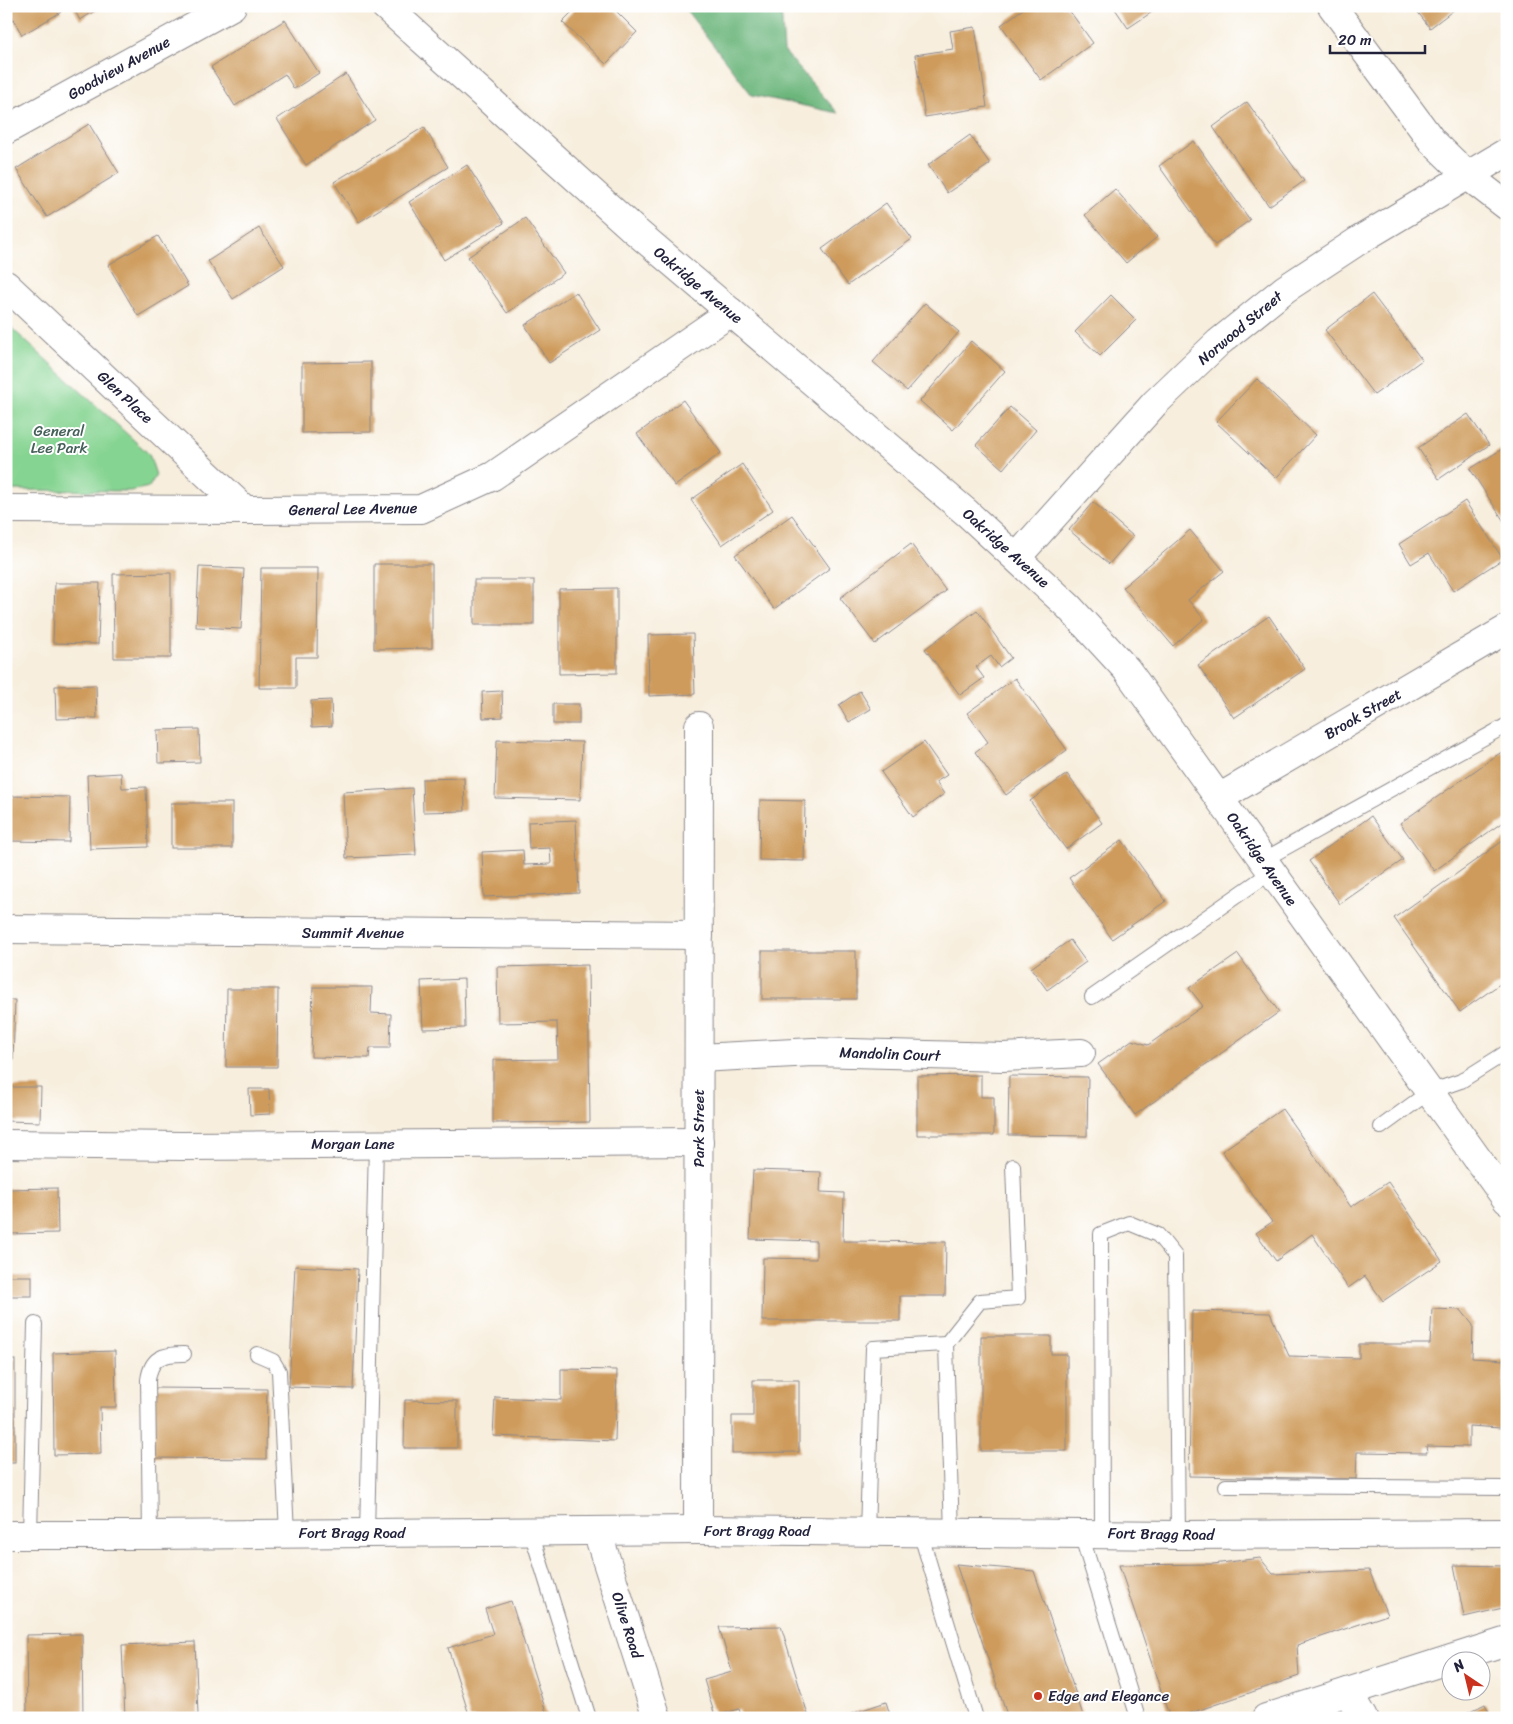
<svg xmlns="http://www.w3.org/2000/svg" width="1513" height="1724" font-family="Sriracha,sans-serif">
<rect width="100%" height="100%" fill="#fff"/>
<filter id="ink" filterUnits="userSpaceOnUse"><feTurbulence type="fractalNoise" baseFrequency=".02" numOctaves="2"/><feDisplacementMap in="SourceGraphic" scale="10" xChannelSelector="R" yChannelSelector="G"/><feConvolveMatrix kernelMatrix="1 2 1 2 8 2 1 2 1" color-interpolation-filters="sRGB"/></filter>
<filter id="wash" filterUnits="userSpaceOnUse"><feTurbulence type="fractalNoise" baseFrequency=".0096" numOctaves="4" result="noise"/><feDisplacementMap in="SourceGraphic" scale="20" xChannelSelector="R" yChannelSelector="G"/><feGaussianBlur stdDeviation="1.12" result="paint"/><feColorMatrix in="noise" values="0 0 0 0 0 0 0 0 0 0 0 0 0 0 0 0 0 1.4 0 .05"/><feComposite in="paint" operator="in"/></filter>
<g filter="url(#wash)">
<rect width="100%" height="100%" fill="#f7eedd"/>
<path fill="#86d492" stroke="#547b66" d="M6,323L149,454L156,475L149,487L130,491L6,490Z"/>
<path fill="#6cb67c" stroke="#476c5c" d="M683,6H781L784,51L838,113L752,95Z"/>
<g id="blocks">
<g fill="#ce9b5c">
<path d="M6,6H58L61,12L22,35Z"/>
<path d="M72,6H103L80,20Z"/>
<path d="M578,6H611L637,32L606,64L562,22Z"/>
<path d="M1027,6H1066L1093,43L1041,80L1001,25Z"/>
<path d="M1113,6H1161L1128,28Z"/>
<path d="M1413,6H1459L1430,28Z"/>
<path d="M285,20L319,73L294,89L285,74L235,106L211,67Z"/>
<path d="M975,27L987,107L925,117L915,55L953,49L950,31Z"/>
<path d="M346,74L375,120L306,165L277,119Z"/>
<path d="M1247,102L1304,181L1269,206L1213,127Z"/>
<path d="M89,124L119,173L47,217L16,169Z"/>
<path d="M424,127L448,167L359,222L334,182Z"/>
<path d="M970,135L990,164L947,193L928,165Z"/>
<path d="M1194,141L1250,220L1215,245L1159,166Z"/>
<path d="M467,165L504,223L444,260L409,202Z"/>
<path d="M1115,189L1157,237L1126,263L1085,215Z"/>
<path d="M886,203L912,239L848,285L822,249Z"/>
<path d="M525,218L564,273L507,313L468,257Z"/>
<path d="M259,228L284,266L233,299L208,261Z"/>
<path d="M158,236L188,286L138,316L108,265Z"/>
<path d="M576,292L600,330L549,363L525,325Z"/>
<path d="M1372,294L1422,360L1374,395L1325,330Z"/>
<path d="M1111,295L1136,320L1100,356L1075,332Z"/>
<path d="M925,303L959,332L907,391L873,362Z"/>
<path d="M971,341L1005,371L953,430L920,401Z"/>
<path d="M371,362V432L302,433V363Z"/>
<path d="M1257,379L1316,435L1276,478L1216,422Z"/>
<path d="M683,400L721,453L675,486L637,434Z"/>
<path d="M1010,407L1036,430L1003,469L976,445Z"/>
<path d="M1468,414L1489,445L1439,479L1418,448Z"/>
<path d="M1507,446V526L1470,469Z"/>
<path d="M742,464L773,510L722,545L691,500Z"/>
<path d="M1465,501L1503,559L1453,591L1429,553L1411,564L1399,544Z"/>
<path d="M1093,502L1133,536L1109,564L1069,530Z"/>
<path d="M792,515L830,568L774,609L735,555Z"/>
<path d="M1190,530L1224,571L1188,600L1204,619L1173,646L1123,587Z"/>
<path d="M911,544L946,591L875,644L840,598Z"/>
<path d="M374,564H432V648L374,649Z"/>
<path d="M199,567L244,569L241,629L196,627Z"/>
<path d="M261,568H318L317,657H296V688H259Z"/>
<path d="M171,573V658H114L113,574Z"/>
<rect x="474" y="580" width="60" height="45"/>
<path d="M55,583H100L98,644L53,643Z"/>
<path d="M617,588V673L559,674V589Z"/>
<path d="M977,610L1011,658L999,667L991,656L976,667L984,678L960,695L925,649Z"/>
<path d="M1269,616L1305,669L1234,718L1198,665Z"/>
<path d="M693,634L695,694L649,696L648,635Z"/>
<path d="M1015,678L1067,750L1006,795L975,752L988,742L967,713Z"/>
<path d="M96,685L97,718L56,719L55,686Z"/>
<path d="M502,691L503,717L483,718L482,692Z"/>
<path d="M860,691L871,709L849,722L839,705Z"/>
<path d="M331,700L332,726L312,727L311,701Z"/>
<rect x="553" y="704" width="26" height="20"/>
<path d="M199,729L200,762L158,763L157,730Z"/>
<path d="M497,740L582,742L580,800L495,798Z"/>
<path d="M924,742L947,775L936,782L944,794L913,817L881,772Z"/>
<path d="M1503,751L1507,756V819L1434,871L1400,823Z"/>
<path d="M121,773L122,788L146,787L148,847L90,849L87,775Z"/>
<path d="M1067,774L1102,823L1066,849L1030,801Z"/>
<path d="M464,778L465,811L423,812L422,779Z"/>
<path d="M412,788L416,855L346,858L343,792Z"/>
<path d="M9,796L70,797L69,842L8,841Z"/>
<path d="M760,800L805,801L804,861L759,860Z"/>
<rect x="171" y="803" width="61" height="45"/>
<path d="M1371,816L1403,860L1340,904L1309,861Z"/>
<path d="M576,820L579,893L484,897L482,852L523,850L524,865L551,864L550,848L529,849L528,822Z"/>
<path d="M1507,838V979L1460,1012L1394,918Z"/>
<path d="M1122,840L1166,901L1112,939L1069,878Z"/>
<path d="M1070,940L1086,962L1047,990L1031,968Z"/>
<rect x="762" y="951" width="94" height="48"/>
<path d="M1238,954L1279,1012L1135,1115L1098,1064L1132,1040L1148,1045L1203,1006L1189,988Z"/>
<path d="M588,965L590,1122L493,1123V1060L558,1059L557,1022L498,1023L497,967Z"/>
<path d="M464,979L465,1028L423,1029L421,981Z"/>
<path d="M313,987H372L371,1013L391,1014L390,1048H370L369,1058L311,1057Z"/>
<path d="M227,989H278L277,1067H226Z"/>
<path d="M6,1000H15L13,1062H6Z"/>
<path d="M981,1075V1097H994V1135H917V1076Z"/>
<path d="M1009,1076L1088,1077L1087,1136L1008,1135Z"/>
<path d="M6,1087H41L40,1122L6,1121Z"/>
<path d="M249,1089H269L270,1114L250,1115Z"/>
<path d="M1282,1109L1351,1207L1388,1182L1442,1261L1383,1301L1365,1276L1348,1288L1312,1234L1276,1261L1256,1233L1272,1222L1222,1151Z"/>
<path d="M753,1170L821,1172L820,1192L844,1193L843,1241L946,1242L945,1296H900V1321H762L763,1258L816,1259V1241L750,1239Z"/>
<path d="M57,1188L58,1233L6,1234V1189Z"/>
<path d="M295,1266L358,1269L353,1389L289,1387Z"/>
<rect x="6" y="1276" width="26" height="20"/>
<path d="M1432,1309L1461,1310L1473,1325L1472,1358L1505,1360L1501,1428L1469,1426V1447L1426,1446L1427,1453L1357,1452L1356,1479L1189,1476L1192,1311L1270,1313L1289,1356L1359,1358V1344H1430Z"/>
<path d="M981,1336H1051V1354H1067V1451H981Z"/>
<path d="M115,1351L116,1407H100L101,1454L54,1455L53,1353Z"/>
<rect x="6" y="1360" width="9" height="103"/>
<path d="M561,1369L617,1370L615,1441L493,1436L495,1397L561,1400Z"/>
<path d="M753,1380H799V1452L732,1453V1416H753Z"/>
<path d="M151,1388L267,1389L266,1459L151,1458Z"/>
<path d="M405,1400L457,1401V1448H404Z"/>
<path d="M1260,1558L1273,1574L1369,1570L1387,1615L1297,1645L1299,1676L1176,1718H1170L1119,1565L1213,1564Z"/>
<path d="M956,1564L1034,1571L1084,1718H1008Z"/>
<path d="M1454,1565L1507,1566V1607L1464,1617Z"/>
<path d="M511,1601L548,1718H470L448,1648L493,1634L485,1609Z"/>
<path d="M781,1626L809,1718H742L739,1709L715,1716L704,1680L732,1672L719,1627Z"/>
<path d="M82,1634L83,1718H27L26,1635Z"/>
<path d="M195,1642L198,1715L125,1718L122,1645Z"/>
<path d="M886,1702L891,1718H846L845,1716Z"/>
<path d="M1485,1704L1492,1718H1457Z"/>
</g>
</g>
</g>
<g filter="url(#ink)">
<use href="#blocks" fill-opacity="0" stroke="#8c888c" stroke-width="1"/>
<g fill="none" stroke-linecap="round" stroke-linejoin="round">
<defs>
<g id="lane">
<path d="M1263,860L1507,725"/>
<path d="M1092,997L1271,872"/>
<path d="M1381,1127L1429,1092L1461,1081L1507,1052"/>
<path d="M946,1344L952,1533"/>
<path d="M257,1354L273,1361L279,1371L287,1533"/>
<path d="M1226,1486L1507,1488"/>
<path d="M531,1532L589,1718"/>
<path d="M867,1532L873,1348L946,1344L980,1301L1018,1298L1013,1166"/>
<path d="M920,1532L976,1718"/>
<path d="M367,1533L376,1144"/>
<path d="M1081,1534L1138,1718"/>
<path d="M1102,1534L1101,1234L1129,1223L1158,1235L1175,1256L1178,1535"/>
<path d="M30,1535L35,1324"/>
<path d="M150,1535L148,1380C151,1357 163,1354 184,1354"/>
</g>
<g id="street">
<path d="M1332,6L1432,141L1468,176L1507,206"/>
<path d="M6,130L232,6"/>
<path d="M6,285L245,510"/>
<path d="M6,509L245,510L421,509L493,476L731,312"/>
<path d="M1017,557L1155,403L1218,343L1285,289L1358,241L1507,152"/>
<path d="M1219,798L1507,629"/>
<path d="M6,929L699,935"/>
<path d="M699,1058L813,1052L1003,1057L1081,1053"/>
<path d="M6,1144L182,1146L699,1142"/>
<path d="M698,1530L699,726"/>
<path d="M597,1531L657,1718"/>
</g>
<g id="secondary">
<path d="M385,6L633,229L967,513L1068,606L1127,670L1507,1200"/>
<path d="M1348,1692L1363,1718"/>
</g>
<g id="primary">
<path d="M6,1535H150L698,1530L1178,1535L1507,1533"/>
<path d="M1266,1718L1507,1641"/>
</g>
</defs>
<use href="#lane" stroke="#8c888c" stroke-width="16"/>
<use href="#street" stroke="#8c888c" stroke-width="30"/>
<use href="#secondary" stroke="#8c888c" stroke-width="30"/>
<use href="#primary" stroke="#8c888c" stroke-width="30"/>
<use href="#lane" stroke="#fff" stroke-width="14"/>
<use href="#street" stroke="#fff" stroke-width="28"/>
<use href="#secondary" stroke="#fff" stroke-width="28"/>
<use href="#primary" stroke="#fff" stroke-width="28"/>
</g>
</g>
<circle fill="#c8321e" stroke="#fff" stroke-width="2" cx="1038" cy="1696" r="5"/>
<g text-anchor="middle" stroke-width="4" stroke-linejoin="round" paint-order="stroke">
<g font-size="15" fill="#22223b" stroke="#fff">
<text transform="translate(119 68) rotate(-29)" y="5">Goodview Avenue</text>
<text transform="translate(698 285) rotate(40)" y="5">Oakridge Avenue</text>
<text transform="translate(1240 328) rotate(-40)" y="5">Norwood Street</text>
<text transform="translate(125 397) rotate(43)" y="5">Glen Place</text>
<text transform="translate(353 509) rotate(-1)" y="5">General Lee Avenue</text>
<text transform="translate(1006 548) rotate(42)" y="5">Oakridge Avenue</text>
<text transform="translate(1363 714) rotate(-30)" y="5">Brook Street</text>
<text transform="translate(1262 859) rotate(55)" y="5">Oakridge Avenue</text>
<text x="353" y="938">Summit Avenue</text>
<text transform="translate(890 1054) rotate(2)" y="5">Mandolin Court</text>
<text transform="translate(699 1128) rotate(-90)" y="5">Park Street</text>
<text x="353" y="1149">Morgan Lane</text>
<text x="757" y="1536">Fort Bragg Road</text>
<text x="352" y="1538">Fort Bragg Road</text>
<text transform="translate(1161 1534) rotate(1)" y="5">Fort Bragg Road</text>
<text transform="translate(627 1625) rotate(72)" y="5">Olive Road</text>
</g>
<g font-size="15" fill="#456059" stroke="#fff">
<text x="59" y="436">General<tspan x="59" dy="17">Lee Park</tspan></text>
</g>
<g font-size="15" fill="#22223b" stroke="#fff" text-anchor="start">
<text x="1048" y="1701">Edge and Elegance</text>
</g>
</g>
<rect width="1513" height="1724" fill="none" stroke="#fff" stroke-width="25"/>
<g transform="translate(1466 1676) rotate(325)"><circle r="24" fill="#ffffff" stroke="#a7a7b1"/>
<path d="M0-4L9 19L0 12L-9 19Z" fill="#c8321e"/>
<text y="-8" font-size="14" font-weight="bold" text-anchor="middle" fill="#22223b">N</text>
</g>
<path d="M1330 45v8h95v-8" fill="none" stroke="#22223b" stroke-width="2.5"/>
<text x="1338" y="45" font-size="15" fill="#22223b" stroke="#ffffff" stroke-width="4" paint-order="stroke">20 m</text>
</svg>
